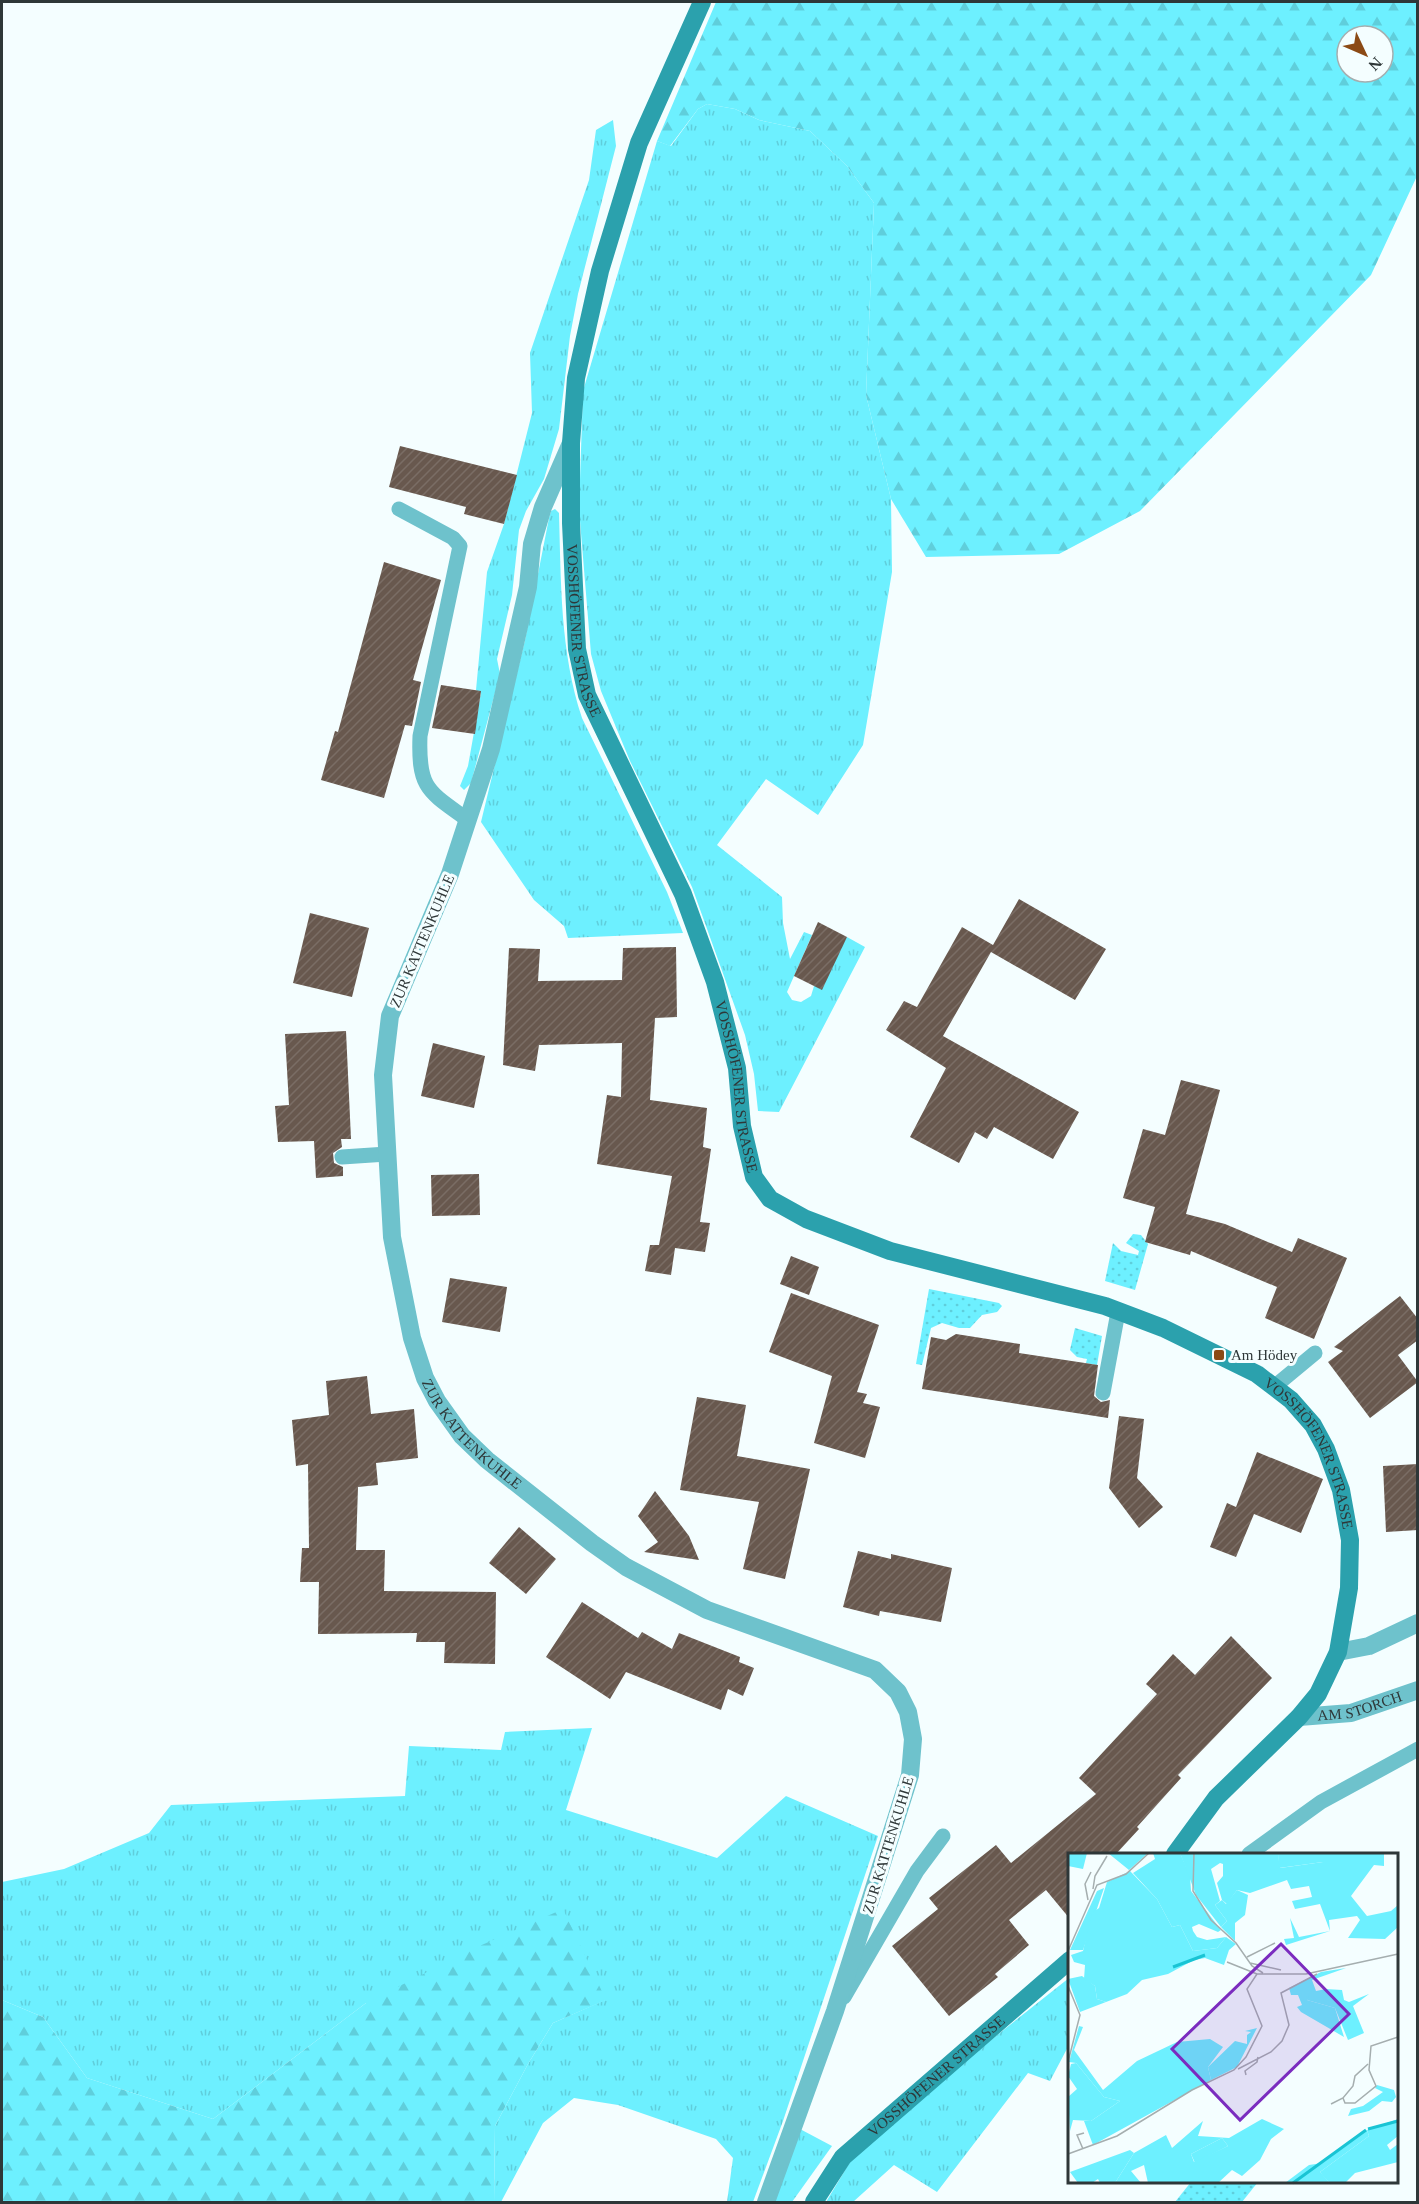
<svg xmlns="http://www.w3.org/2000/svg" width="1419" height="2204" font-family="'Times New Roman',serif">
<defs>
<pattern id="grass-tufts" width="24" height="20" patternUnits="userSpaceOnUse" patternTransform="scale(1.5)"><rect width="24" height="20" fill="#6df0ff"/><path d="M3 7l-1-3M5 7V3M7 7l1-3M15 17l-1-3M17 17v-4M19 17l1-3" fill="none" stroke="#5fcedb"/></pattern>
<pattern id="forest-firs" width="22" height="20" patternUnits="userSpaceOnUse" patternTransform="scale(1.5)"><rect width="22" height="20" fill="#6df0ff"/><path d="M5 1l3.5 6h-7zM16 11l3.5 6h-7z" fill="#5fcedb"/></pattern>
<pattern id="garden-dots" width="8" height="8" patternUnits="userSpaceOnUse" patternTransform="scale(1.5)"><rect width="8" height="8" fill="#6df0ff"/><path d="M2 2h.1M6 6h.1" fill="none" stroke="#5fcedb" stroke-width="1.8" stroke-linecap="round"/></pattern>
<pattern id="building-hatch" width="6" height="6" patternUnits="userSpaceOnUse" patternTransform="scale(1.5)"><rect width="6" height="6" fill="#68584e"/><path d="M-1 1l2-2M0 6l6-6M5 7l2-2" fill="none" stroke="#7a6d65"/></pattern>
</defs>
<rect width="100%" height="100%" fill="#f4feff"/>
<g fill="url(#grass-tufts)">
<path d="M707,104L735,109L759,120L810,131L847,166L874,203L866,395L891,499L892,572L863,745L818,815L766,779L717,845L782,897L783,923L790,959L804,932L812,935L787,992L792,1000L801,1002L811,996L814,986L847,937L865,947L779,1112L758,1111L754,1074L745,1035L692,887L630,761L601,691L591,654L579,509L583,391L657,141L671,146L698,109Z"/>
<path d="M613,120L616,146L578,294L570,336L559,429L544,479L526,511L519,530L512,595L497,659L500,674L471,783L464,790L460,786L468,766L481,693L476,690L487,572L504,524L532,413L530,353L589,180L596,130Z"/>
<path d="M555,509L559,513C561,582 560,652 582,718L667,892L683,933L568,938L564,926L534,900L481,822L525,640L549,518L551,511Z"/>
<path d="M592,1728L566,1810L717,1858L786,1796L878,1836L783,2121L753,2202H727L733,2158L716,2139L618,2105L574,2098L543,2123L501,2202H494L495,2126L528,2064L553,2023L605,2000L366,2003L213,2119L87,2078L43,2017L2,2000V1882L64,1869L149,1833L171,1805L405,1796L409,1746L501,1750L505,1732Z"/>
<path d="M1069,1978V2045L1050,2081L1028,2073L937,2192L894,2165L853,2202H826L853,2157L957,2067Z"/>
<path d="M800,2129L832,2146L792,2202H772Z"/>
</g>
<g fill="url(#forest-firs)" fill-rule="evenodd">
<path d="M716,2H1417V176L1371,275L1140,511L1059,554L926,557L891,499L866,395L874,203L847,166L810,131L759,120L735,109L707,104L698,109L670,146L657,141ZM1347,36H1383V72H1347Z"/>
<path d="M563,1909L606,2000L553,2023L528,2064L495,2126L494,2202H2V2000L43,2017L87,2078L213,2119L366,2003L475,1948Z"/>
</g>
<g fill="url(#garden-dots)">
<path d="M1133,1234L1141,1235L1148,1244L1135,1290L1105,1281L1113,1243L1121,1251L1138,1255L1139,1251L1126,1243Z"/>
<path d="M929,1289L999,1303L1002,1306L997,1312L982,1315L970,1328H959L942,1323L931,1328L922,1365L916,1364Z"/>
<path d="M1075,1328L1102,1336L1097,1365L1086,1363L1087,1359L1077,1357L1070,1350Z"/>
<path d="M1191,2182H1258L1242,2202H1175Z"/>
</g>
<g fill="url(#building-hatch)">
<path d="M400,446L517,475L504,524L464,514L466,507L389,487Z"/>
<path d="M384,562L441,580L413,680L421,682L412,726L405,725L384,798L321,780L335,731L338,732Z"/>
<path d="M441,685L481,691L475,734L432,728Z"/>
<path d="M1019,899L1106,949L1075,1000L991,952L943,1036L1079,1112L1053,1159L994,1127L987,1139L975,1132L959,1163L910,1137L946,1068L886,1030L904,1001L917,1007L962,927L993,945Z"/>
<path d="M310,913L369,928L352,997L293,983Z"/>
<path d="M818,922L847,937L822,990L794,976Z"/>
<path d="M676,947L677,1017L655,1018L650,1100L707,1108L703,1147L711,1149L700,1222L710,1223L705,1252L675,1248L671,1275L645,1271L650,1245H659L672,1176L597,1164L607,1095L621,1097L622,1043L539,1045L535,1071L503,1065L509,948L540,949L538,981L622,980L623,948Z"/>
<path d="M346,1031L351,1139H341L342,1147L333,1153L334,1163L343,1167V1176L316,1178L314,1141L278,1142L275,1106L289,1105L285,1034Z"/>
<path d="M433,1043L485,1056L474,1108L421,1096Z"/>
<path d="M1181,1080L1220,1090L1186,1214L1225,1224L1292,1252L1298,1238L1347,1258L1314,1339L1265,1318L1277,1287L1191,1251L1190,1255L1145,1242L1155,1207L1123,1198L1143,1129L1165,1135Z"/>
<path d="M479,1174L480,1215L432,1216L431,1175Z"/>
<path d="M791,1256L819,1267L809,1295L780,1284Z"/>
<path d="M450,1278L507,1287L500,1332L442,1322Z"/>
<path d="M791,1293L879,1325L857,1392L867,1394L863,1403L880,1407L865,1458L814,1443L832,1376L769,1352Z"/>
<path d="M1400,1296L1418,1319V1340L1398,1355L1418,1382L1370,1418L1328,1362L1343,1351L1334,1347Z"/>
<path d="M956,1334L1020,1344L1019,1353L1098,1365L1094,1396L1101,1402L1110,1400L1108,1418L922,1389L931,1337L946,1340Z"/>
<path d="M367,1376L371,1414L414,1409L418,1458L376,1463L378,1485L358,1487L356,1550H385L384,1591L496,1592L495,1664L444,1663L445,1642H416L417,1633L318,1634L319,1582H300L302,1548H309L308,1464L296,1466L292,1420L329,1415L326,1381Z"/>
<path d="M697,1397L746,1405L737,1456L810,1469L785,1579L743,1569L759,1502L680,1490Z"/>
<path d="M1119,1416L1144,1419L1137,1478L1163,1507L1139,1528L1109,1488Z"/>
<path d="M1257,1452L1323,1479L1301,1533L1254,1514L1236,1557L1210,1547L1227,1503L1236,1507Z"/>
<path d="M1418,1464V1530L1386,1532L1383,1466Z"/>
<path d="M655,1491L689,1536L699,1560L644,1552L658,1542L638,1516Z"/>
<path d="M519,1527L556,1559L526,1594L489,1563Z"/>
<path d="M858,1551L891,1559V1554L952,1568L941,1622L880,1611L879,1616L843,1607Z"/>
<path d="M582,1602L638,1638L642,1632L672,1649L679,1633L740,1657L739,1662L754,1668L743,1696L728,1689L721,1710L626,1672L610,1699L546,1657Z"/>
<path d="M1231,1636L1272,1678L1178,1775L1181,1778L1137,1827L1139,1829L1116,1854H1070V1919L1046,1890L1009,1920L1029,1945L995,1974L998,1977L949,2016L892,1946L938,1909L929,1898L996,1845L1011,1863L1096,1794L1079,1778L1157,1694L1146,1684L1173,1654L1195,1675Z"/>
</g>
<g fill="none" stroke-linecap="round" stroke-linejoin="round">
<g stroke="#6ec2cc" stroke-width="15">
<path d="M399,509L453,538L460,546L420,736C418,789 428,791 468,820"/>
<path d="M342,1157L387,1154"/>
<path d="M1274,1387L1315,1353"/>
<path d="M1103,1393L1118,1312"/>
<path d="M1249,1854L1321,1802L1418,1749"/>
<path d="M844,1997L917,1871L943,1836"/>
</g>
<g stroke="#6ec2cc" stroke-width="18">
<path id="s1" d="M571,443L543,507L532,544L528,587L491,749L450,874L390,1016L383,1075L392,1237L412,1338L425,1378L437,1401L462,1436L487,1460L592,1543L626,1567L707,1610L875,1670L898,1692L908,1712L913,1739L910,1775L835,2011L766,2202"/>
<path d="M1338,1652L1369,1646L1418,1623"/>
<path id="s2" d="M1299,1717L1351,1713L1418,1690"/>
</g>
<g stroke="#2ba1ad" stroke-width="18">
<path id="s3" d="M702,2L639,143L600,271L576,378L571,443V523L577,649L587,695L683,894L715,982L737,1068L742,1126L754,1177L770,1199L806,1219L890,1251L1105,1306L1163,1328L1257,1374L1291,1400L1313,1425L1326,1449L1341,1490L1350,1540L1349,1588L1338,1652L1318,1694L1299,1717L1216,1798L1175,1854"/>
<path id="s4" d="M814,2202L843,2157L1070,1960"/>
</g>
</g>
<rect fill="#8b4a15" stroke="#f4feff" stroke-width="2" x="1213" y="1349" width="12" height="12" rx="3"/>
<g text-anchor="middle" stroke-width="6" stroke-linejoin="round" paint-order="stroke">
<g font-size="15" fill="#2e3738" stroke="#f4feff">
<text dy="5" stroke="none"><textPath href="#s3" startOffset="652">VOSSHÖFENER STRASSE</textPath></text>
<text transform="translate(422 941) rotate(-67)" y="5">ZUR KATTENKUHLE</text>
<text dy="5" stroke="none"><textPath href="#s3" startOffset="1138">VOSSHÖFENER STRASSE</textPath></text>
<text dy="5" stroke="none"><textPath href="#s1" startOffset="1044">ZUR KATTENKUHLE</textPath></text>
<text dy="5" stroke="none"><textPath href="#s3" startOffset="1876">VOSSHÖFENER STRASSE</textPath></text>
<text dy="5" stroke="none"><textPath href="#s2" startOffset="62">AM STORCH</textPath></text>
<text transform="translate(888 1845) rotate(-73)" y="5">ZUR KATTENKUHLE</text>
<text dy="5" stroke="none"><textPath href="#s4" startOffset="177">VOSSHÖFENER STRASSE</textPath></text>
</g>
<g font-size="15" fill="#2e3738" stroke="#f4feff" text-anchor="start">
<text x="1231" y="1360">Am Hödey</text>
</g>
</g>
<g transform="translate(1068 1853)">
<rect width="330" height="330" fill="#f4feff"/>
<path d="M0,0H19L15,16L0,13ZM40,0H80L61,17ZM85,0H112L122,23L123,38L153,77L150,79L131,71L124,74L125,78L129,84L139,87L158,84L149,95L125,98L112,72L104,74L89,46L65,20L87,6ZM255,0V9L211,15L210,1ZM36,35L15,97H2L29,38ZM169,37L180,42L177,62L167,70V88L153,74L159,68L147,52L154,47L158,51ZM222,65L231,84L262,78L218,92L216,86L226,85ZM278,115L244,127L248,138L258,136L239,147L267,155L276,184L233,159L229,154L234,152L230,142H223L221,135L253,119ZM14,123L27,133L29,146L38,149L12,159L0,126ZM189,175L169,214L143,227L140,214L167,188L179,191V182L183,179L177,178ZM8,210L36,244L52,248L23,268L5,267L2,278L0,244L9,236L0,223L3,211ZM330,266V283L319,292L322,297L330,291V309L287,320L277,330H262L255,323L252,319L301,283L299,277ZM154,285L160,293L127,310L123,301ZM62,297L66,300L47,330H32L30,326L24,330H10L2,319Z" fill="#6df0ff"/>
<path d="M112,0H223L210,1L212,15L255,9V0H316V13L306,12L283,43L299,63L323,58L330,52V74L317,86L280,85L292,67L289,63L261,67L262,78L252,51L227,56L224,48L244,44L241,33L223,36L219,27L182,40L169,37L159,51L154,47L149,30L155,23V11L152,10L143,16L152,48L147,52L159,68L153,74L128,42ZM62,18L89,46L104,74L112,72L125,98L149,95L158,84L168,91L161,97L156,112L137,105L126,107L100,121L74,127L59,141L38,149L29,146L27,133L16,126L17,112L6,109L3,102L15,98L24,60L31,55L39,29ZM258,136L274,137L276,147L281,149L301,141L285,153L296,180L280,187L267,155L239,147L242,141ZM11,173L15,174L6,197L35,237L69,208L109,189L142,186L155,194L140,214L143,227L25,292L16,268H23L52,248L36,244L8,210L1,209ZM309,232L326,237L328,244L324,249L314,248L301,258L280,263L283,256L295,253L315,239L307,235ZM194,266L216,276L203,286L192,307L174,323L164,317L150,330H80L76,312L63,318L73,330H47L66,300L98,282L104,295L135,268L130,283L161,285ZM154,285L160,293L126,309L123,301ZM299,277L301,283L252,319L262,330H217L241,312L254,310Z" fill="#6df0ff" fill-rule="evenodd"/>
<path fill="none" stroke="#19c4d4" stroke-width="3" d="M105,114L137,102M300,276L330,268M225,330L298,277"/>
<path fill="none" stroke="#a5aeaf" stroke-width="1.5" d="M126,0L125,38L143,67L168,90L184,113L195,120M25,36L27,23L39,3M20,47L17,31L23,19M0,98L29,32L58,21L81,0M179,104L207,90M159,109L189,121M182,110L213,117M0,133L12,162L0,209M170,216L203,199L214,188L221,172L213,140L249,121M178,222L177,218L189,209L190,204M275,245L277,250H287L308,233L301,217L303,193L330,184M263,251L275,245L285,233L287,223L300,211M15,296L9,282L16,280M0,301L49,283L124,237L166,217L178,204L194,173L179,136L189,121H238L330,101"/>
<path fill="#7b2cbf" fill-opacity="0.15" stroke="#7b2cbf" stroke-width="3" d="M213,91L281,161L172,267L104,196Z"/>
<rect width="330" height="330" fill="none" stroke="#2e3738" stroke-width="3"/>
</g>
<rect width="1419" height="2204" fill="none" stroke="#2e3738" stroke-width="6"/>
<g transform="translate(1365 54) rotate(134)"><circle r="28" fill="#f4feff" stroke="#a5aeaf" stroke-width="1.5"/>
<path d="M0-4.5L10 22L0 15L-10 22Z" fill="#8b4a15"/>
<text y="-9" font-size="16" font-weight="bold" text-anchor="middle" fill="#2e3738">N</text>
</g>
</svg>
